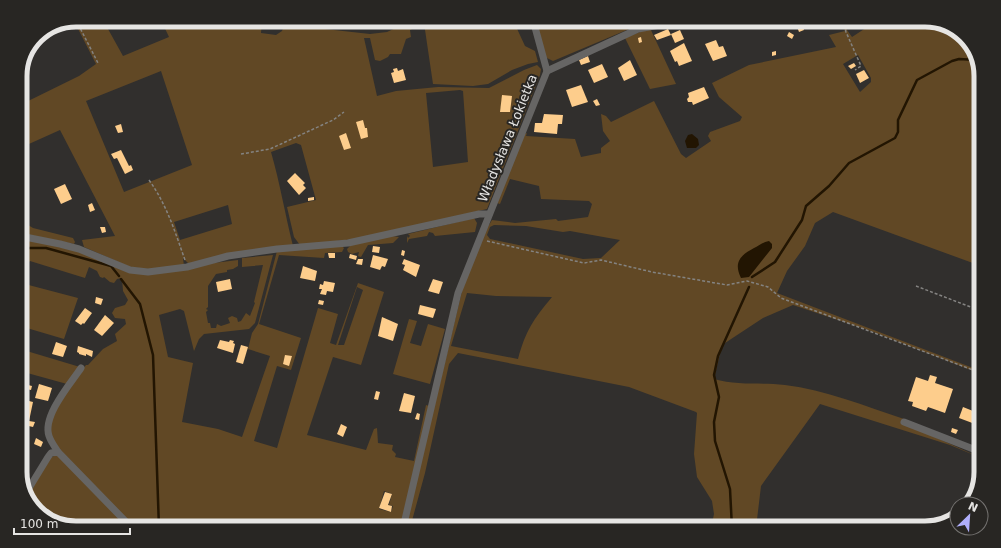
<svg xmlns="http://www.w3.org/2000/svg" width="1001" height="548" font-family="'DejaVu Sans',sans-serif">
<rect width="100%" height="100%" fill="#312f2d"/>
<g fill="#614825" fill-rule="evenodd">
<path d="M76,20H103L123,56L169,37L161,20H262L261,33L276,35L282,31L286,20H323L325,29L370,34L387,32L413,20H513L525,46L535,51L538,62L528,64L512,70L488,84L473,86L433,84L424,23L410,30L411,37L406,39L401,54H390L388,57L380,61L375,60L370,38H364L377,96L396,91L438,87L489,88L524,70L537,65L541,69L540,75L487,209L365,238L300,245L294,237L287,207L316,200L301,145L296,143L271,152C280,183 285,214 293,246L189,264L183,258L184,266L157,270L130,267L84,247L82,240L115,236L60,130L20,148V105L79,76L96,64L74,21ZM161,71L192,165L124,192L86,101ZM460,90L463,91L468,162L433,167L426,93ZM228,205L232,224L180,240L174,222Z"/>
<path d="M536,20H663L641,24L553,61L545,57Z"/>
<path d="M841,20H844L847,30L852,37L878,20H925L928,21L930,28L944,24L950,26L972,45L981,73V266L833,212L815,223L805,246L787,271L777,293L981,371V374L871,331L793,305L763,318L722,345L714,379C737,386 762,382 785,385C825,390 865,406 904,419V423L981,458L950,445L820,404L761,486L756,528H711L714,514L712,501L697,477L694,454L697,413L696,412L629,387L458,353L449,364L425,473L410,528H405L462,291L483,235L492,220L515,223L556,219L558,221L588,217L592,204L589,201L541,199L539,186L510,179L500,204L497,203L523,135L527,133L526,136L575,139L581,157L601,153V148L610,141L603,131L601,114L606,116L611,122L654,101L681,154L686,158L711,141L708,136L710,132L740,121L742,117L719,97L712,83L749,65L836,47L829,35L845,31ZM858,55L871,78V82L860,92L843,64ZM494,225L526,226L563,232L570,231L620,240L601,258L583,259L490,239L487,235L490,227ZM467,293L496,296L552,297C533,320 526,330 518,359L451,346Z"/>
<path d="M650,28L676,84L650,89L625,38Z"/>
<path d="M474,218L477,223L475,232L435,236L433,233L429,232L427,236L409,239L407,243V236L408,238L410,236L408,234Z"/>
<path d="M20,220L33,228L73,238L75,242L74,244L20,233Z"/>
<path d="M392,236L399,237L393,243L368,245L361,257L358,256L359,252L352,254L348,252L347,249L352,244Z"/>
<path d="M20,237L79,252L133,273L238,260V266L233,269L227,270V272L216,274L208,286V307L206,309L208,310L206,312L208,323H210L211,328H216L217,324L221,326L230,323L228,318L232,316L237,318L238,322L241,321L246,313L250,316L255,303L254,302L263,265L242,267V258L273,255L255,323L249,329L204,334L199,339L194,351L184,311L180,309L159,315L168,357L193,363L182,422L218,429L242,437L270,356L248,349L252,333L258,324L277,251L341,245L344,248L342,252L325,253L324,258L279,255L259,324L301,338L291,370L277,366L254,441L277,448L318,308L338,314L330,343L336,345L358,283L384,292L361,365L333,357L307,435L366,450L374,429L377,428L378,443L393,445L392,450L396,454L395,457L414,461L426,405L429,406L400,528H359L347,524L346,528H135L58,450C55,442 48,432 50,424C52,410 77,377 86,365H88L103,349L117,341L115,334L126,324L125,319L115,318L112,313L115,308L125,305L128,300L123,291L122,278L117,279L114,283L110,282L104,277L103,278L100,277L97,271L89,267L85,278L30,261L20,271ZM357,287L363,290L344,345H338ZM384,491L392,494L389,505L393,506L391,512L379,509Z"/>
<path d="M20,274L25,277L21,283L78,298L64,339L20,326Z"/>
<path d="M409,319L417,321L410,343L421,346L428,324L445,329L430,384L393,374Z"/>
<path d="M20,349L80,367L67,384L20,371Z"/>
<path d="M54,456H58L131,528C97,528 41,535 27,495L48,459Z"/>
</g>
<g fill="#221502">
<path d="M692,134L698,139L699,145L696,148H687L685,141L688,135Z"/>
<path d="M769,241L772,244V248L749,277L741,278C733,262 741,255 754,248C759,246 763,242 769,241Z"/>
</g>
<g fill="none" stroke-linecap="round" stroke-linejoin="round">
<g stroke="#221502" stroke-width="2.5">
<path d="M24,248H46L111,266L119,276"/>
<path d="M20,267L25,251L21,242"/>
<path d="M752,277L775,262L802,220L806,206L829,186L849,163L895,138L898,132V120L917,80L952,61L959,59L977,60"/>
<path d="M121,279L140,304L153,355L159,528"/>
<path d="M732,528L730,489L715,441L714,422L719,397L714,375L718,356L749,287"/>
</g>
</g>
<g fill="#fdcd8c">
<path d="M780,20H788L790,25L783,27Z"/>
<path d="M797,20H811L813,24L803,27L804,30L799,32L795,21Z"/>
<path d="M668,29L671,35L657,40L654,35Z"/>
<path d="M680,30L684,39L675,43L671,34Z"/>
<path d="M789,32L794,35L792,39L787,36Z"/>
<path d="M641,37L642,42L639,43L638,38Z"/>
<path d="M716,40L719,47L723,46L727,56L713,61L705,44Z"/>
<path d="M684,43L692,61L679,66L677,61L675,62L670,51Z"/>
<path d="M776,51V55L772,56V52Z"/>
<path d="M588,56L590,62L581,65L579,60Z"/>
<path d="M630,60L637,75L624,81L618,68Z"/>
<path d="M854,63L856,66L851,69L848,66Z"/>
<path d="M602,64L608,77L594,83L588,70Z"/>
<path d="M397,68L398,71L403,69L406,80L394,83L391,73L394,72L393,69Z"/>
<path d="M864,70L869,78L860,83L856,74Z"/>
<path d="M581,85L588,102L572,107L566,90Z"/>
<path d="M704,87L709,98L693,105L692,102H688L687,99L689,97L688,93Z"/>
<path d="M502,95L512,96L510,112H500Z"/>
<path d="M597,99L600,105L596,106L593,101Z"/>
<path d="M544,114L563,115L562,124H558L557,134L534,132L535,123H542Z"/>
<path d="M363,120L365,128H367L368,137L361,139L356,122Z"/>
<path d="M121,124L123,132L118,133L115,126Z"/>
<path d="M346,133L351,148L344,150L339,136Z"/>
<path d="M121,150L129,166L131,165L133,170L125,174L117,158L114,159L111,154Z"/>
<path d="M295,173L305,183L303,185L306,188L299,195L287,181Z"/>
<path d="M65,184L72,199L61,204L54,189Z"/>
<path d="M314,197V200L308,201V198Z"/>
<path d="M92,203L95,210L90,212L88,205Z"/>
<path d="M100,227H105L106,232L102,233Z"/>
<path d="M373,246L380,247L379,253L372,252Z"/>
<path d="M402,250L405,251L404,256L401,255Z"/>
<path d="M328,253H335V258H329Z"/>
<path d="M350,254L357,256L356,260L349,258Z"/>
<path d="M373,255L388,259L385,267L382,266L380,270L370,267Z"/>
<path d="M358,259H363L362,265L356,264Z"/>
<path d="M404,259L420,265L416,277L403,270L405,265L402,264Z"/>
<path d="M303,266L317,271L315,281L300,278Z"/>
<path d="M230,279L232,289L218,292L216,282Z"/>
<path d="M433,279L443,282L439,294L428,291Z"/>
<path d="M324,281L335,283L333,292L327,291L326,295L320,294L322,289H319L320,284L323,285Z"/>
<path d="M96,297L103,299L101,305L95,303Z"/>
<path d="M319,300L324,301L323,305L318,304Z"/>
<path d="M420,305L436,309L433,318L418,314Z"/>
<path d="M85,308L92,313L84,324L83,323L81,325L75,321Z"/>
<path d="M105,315L114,323L102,336L94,330Z"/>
<path d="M382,317L398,324L393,341L378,336Z"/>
<path d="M220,340L229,342L230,340L234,341L233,343L235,344L233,353L217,348Z"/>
<path d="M56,342L67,346L63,357L52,354Z"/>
<path d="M241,345L248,347L243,364L236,362Z"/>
<path d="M78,346L93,351L92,357L86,354V356L79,354V353L77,352Z"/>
<path d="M285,355L292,356L289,366L283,364Z"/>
<path d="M930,375L937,377L935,383L953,389L945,413L928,407L926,411L912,406L913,402L908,401L916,377L928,381Z"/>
<path d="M39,384L52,388L48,401L35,398Z"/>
<path d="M28,385L32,386L31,390L26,389Z"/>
<path d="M376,391L380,392L378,400L374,399Z"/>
<path d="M404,393L415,396L411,413L399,411Z"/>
<path d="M25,400L33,402L29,421L35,422L33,427L20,424V403L24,404Z"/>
<path d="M963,407L978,413L975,424L959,418Z"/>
<path d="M417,413L420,414L419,420L415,419Z"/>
<path d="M341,424L347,427L343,437L337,434Z"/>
<path d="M952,428L958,430L956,434L951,432Z"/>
<path d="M36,438L43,442L41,447L34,444Z"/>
<path d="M20,464L28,470L23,479H21L20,476Z"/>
<path d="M385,492L392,494L388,505L392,506L391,512L379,508Z"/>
</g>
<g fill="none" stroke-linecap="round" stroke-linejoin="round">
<g stroke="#848381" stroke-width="1.5" stroke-dasharray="3 2" stroke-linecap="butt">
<path d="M76,20L98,63"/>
<path d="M843,20L846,32L861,66L855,70"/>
<path d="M241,154L270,149L333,120L344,112"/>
<path d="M149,180C167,205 175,232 185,260"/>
<path d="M487,241L584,263L601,260L652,272L727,285L747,281L768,287L781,298L981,373"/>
<path d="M916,286L981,311"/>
</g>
<g stroke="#666564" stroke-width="7">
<path d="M547,71L638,29L676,22H716L723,20"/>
<path d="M20,236L60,244L79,249L130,270L148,272L187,267L228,256L277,249L348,243L479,214H489"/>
<path d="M904,422L981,452"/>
<path d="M58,452C55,447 51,442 49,436C42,416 71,383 81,368"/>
<path d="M26,493L48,457L51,453L58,452L132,528"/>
<path d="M403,528L458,293L547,71L533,20"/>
</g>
</g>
<g text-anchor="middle" stroke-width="4" stroke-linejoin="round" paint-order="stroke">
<g font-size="13" fill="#e6e5e3" stroke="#282623">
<text transform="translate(507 138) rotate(-68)" y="5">Władysława Łokietka</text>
</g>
</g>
<path d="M0 0H1001V548H0ZM76 27H925A49 49 0 0 1 974 76V472A49 49 0 0 1 925 521H76A49 49 0 0 1 27 472V76A49 49 0 0 1 76 27Z" fill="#282623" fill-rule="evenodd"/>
<path fill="none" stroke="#e6e5e3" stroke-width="5" d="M76 27H925A49 49 0 0 1 974 76V472A49 49 0 0 1 925 521H76A49 49 0 0 1 27 472V76A49 49 0 0 1 76 27Z"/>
<g transform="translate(969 516) rotate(25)"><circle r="19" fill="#282623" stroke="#747270"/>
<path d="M0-3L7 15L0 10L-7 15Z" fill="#afaefa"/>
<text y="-6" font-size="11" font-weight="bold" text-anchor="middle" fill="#e6e5e3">N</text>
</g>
<path d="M14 528v6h116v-6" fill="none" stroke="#e6e5e3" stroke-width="2"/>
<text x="20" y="528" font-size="12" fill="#e6e5e3" stroke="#282623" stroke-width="3" paint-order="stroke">100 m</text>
</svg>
